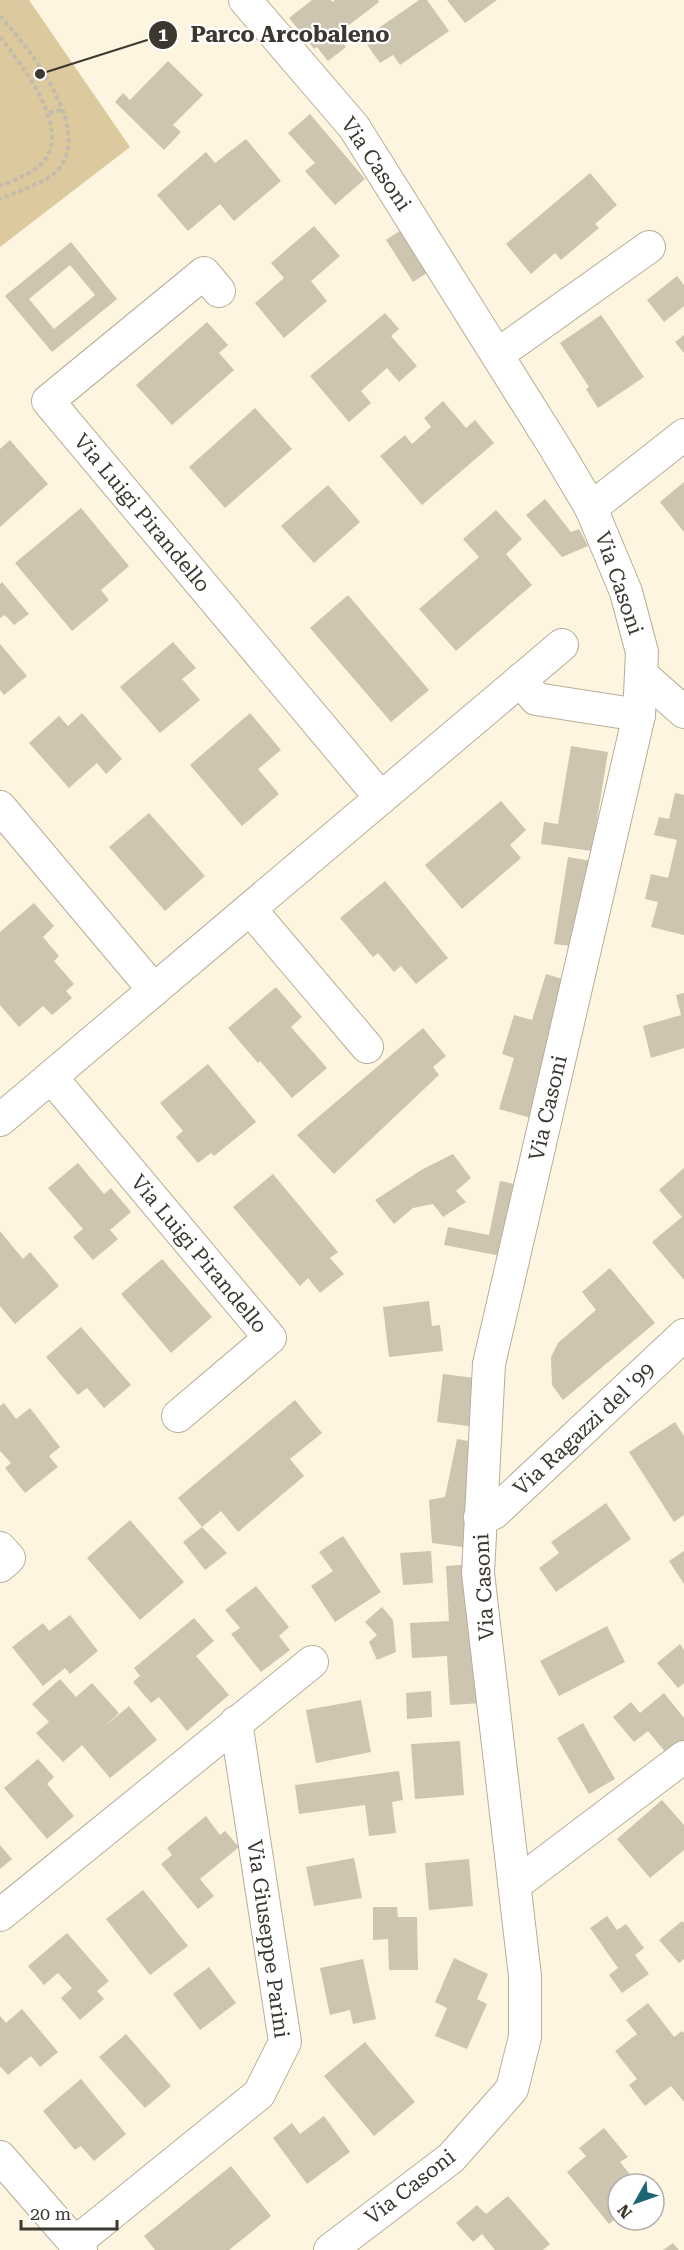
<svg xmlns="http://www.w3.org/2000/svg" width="684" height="2250" font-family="'Roboto Serif',serif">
<rect width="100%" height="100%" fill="#fef5e0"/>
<path fill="#dcc99d" d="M0,0H29L130,147L0,247Z"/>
<g fill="#cec5b1" fill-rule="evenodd">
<path d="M312,0H331L332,2L335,0H378L379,2L336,35L346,47L328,61L317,47L314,49L289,18Z"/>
<path d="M419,0H427L449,31L400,65L393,55L380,63L363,39Z"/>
<path d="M447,0H497L465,23Z"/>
<path d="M168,61L203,95L173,125L181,132L164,150L115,102L123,93L130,100Z"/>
<path d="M310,114L365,179L335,205L305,171L315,163L288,133Z"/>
<path d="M246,139L281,181L234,221L220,204L188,231L157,195L206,152L215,163Z"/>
<path d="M590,173L617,205L595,224L599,228L561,260L555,253L531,274L506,244Z"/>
<path d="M314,226L340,256L311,281L327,301L284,338L255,303L284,278L271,263Z"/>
<path d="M404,228L430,271L413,282L386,240Z"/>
<path d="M71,242L117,299L52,352L5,296ZM70,265L95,295L54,329L29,299Z"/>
<path d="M677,276L684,285V306L664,322L647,300Z"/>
<path d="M385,313L399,329L391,336L417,366L399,382L387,368L361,391L371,403L349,422L310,376Z"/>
<path d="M601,315L644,377L598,408L586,389L589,387L560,343Z"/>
<path d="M207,322L228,345L219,353L234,370L172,425L136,385Z"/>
<path d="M684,335V353L675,342Z"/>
<path d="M443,401L466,428L475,420L494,443L422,505L380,456L405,435L412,444L431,427L424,418Z"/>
<path d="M255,408L292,449L225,508L189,467Z"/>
<path d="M10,440L48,484L0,527V449Z"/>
<path d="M684,482V532L660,502Z"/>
<path d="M328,485L360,522L314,563L281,526Z"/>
<path d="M545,499L571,532L579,529L588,546L562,557L526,515Z"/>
<path d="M81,508L129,566L101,590L109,600L72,631L15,563Z"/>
<path d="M496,510L522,539L506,554L532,585L456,651L419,609L479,557L463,539Z"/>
<path d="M2,582L29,614L14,625L5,615L0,618V584Z"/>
<path d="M348,595L429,690L391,722L310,628Z"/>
<path d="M173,642L196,668L182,679L200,700L160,733L120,687Z"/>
<path d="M0,644L27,676L4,695L0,690Z"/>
<path d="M82,713L122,759L106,774L97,763L69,788L29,743L59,716L68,726Z"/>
<path d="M250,713L281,750L258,769L279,794L242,826L190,765Z"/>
<path d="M571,746L608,752L592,851L541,844L544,822L558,824Z"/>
<path d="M675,793L684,795V935L651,927L658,902L645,899L651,874L668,878L677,840L654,835L659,817L669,819Z"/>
<path d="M501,801L526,830L510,845L521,858L462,909L425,865Z"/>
<path d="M149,813L205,876L165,911L109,847Z"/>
<path d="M568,857L592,861L578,947L554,944Z"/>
<path d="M385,881L448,958L416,984L401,966L394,972L378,953L373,957L340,918Z"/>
<path d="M34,903L54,926L43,937L59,956L54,961L74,984L66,991L72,998L52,1015L43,1006L19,1027L0,1005V932Z"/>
<path d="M546,974L566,980L534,1119L499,1109L514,1058L502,1054L514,1015L532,1020Z"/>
<path d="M276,987L302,1017L291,1027L327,1068L292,1098L260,1061L258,1063L228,1028Z"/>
<path d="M684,993V1048L651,1058L643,1026L681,1015L676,995Z"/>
<path d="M423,1028L446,1056L433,1067L439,1075L334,1174L297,1135Z"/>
<path d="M208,1064L256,1122L214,1156L211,1153L198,1163L176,1137L183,1131L160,1103Z"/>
<path d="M453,1154L471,1178L456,1191L466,1202L443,1217L433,1204L413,1208L394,1224L375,1200L423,1169Z"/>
<path d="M78,1163L104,1194L111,1188L131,1212L110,1230L118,1239L93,1260L73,1237L83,1229L48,1188Z"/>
<path d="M684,1168V1280L652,1242L682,1217L659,1190Z"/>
<path d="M273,1174L338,1252L330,1258L344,1274L320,1293L308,1278L300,1286L233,1207Z"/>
<path d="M500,1181L519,1185L506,1257L444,1245L448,1227L489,1235Z"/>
<path d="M0,1231L23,1259L30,1252L59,1286L15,1324L0,1306Z"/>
<path d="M162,1259L212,1317L171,1353L121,1294Z"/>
<path d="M610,1268L655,1323L563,1400L552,1385L551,1357L558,1343L596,1310L582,1292Z"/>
<path d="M429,1301L432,1326L440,1325L443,1351L389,1357L383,1307Z"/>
<path d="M81,1327L131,1385L104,1408L87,1388L78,1395L46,1357Z"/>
<path d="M443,1374L482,1379L476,1427L437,1422Z"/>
<path d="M295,1400L322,1433L290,1459L304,1476L238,1532L221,1511L202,1527L178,1498Z"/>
<path d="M4,1403L16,1419L30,1408L60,1447L49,1456L58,1467L25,1493L5,1468L11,1463L0,1451V1406Z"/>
<path d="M675,1422L684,1436V1515L674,1522L629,1452Z"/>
<path d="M457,1439L479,1443L470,1548L432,1543L429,1500L445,1497Z"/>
<path d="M606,1503L631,1539L556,1592L539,1568L559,1553L551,1542Z"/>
<path d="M130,1520L184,1582L140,1620L87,1558Z"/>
<path d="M202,1527L227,1553L205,1570L183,1542Z"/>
<path d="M343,1536L381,1592L335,1622L311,1586L333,1571L319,1552Z"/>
<path d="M431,1551L433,1583L403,1585L400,1553Z"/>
<path d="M684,1551V1584L669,1561Z"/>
<path d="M475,1564L483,1703L450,1705L447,1656L412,1658L410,1623L449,1621L446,1566Z"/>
<path d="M256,1586L289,1627L279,1636L290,1650L261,1672L231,1634L240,1628L225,1610Z"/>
<path d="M382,1607L393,1620L396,1652L377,1660L369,1642L377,1635L365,1622Z"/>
<path d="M70,1615L98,1651L70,1674L65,1668L43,1686L12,1647L43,1623L49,1631Z"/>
<path d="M194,1618L214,1641L196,1656L229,1695L187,1731L159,1697L151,1703L133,1682L140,1676L134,1668Z"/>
<path d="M607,1626L625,1662L559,1696L540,1661Z"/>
<path d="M680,1644L684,1650V1683L678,1688L657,1663Z"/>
<path d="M60,1679L76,1697L92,1683L119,1713L104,1727L129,1706L157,1740L110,1778L82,1745L63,1762L36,1733L49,1722L32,1704Z"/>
<path d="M431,1691L432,1717L407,1719L406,1693Z"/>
<path d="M664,1693L684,1718V1748L671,1759L648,1731L634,1742L613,1717L631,1702L640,1713Z"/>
<path d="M361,1700L371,1752L316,1763L306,1710Z"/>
<path d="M583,1723L615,1779L589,1794L557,1738Z"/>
<path d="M460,1741L464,1795L415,1799L411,1744Z"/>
<path d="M38,1759L54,1777L47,1784L74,1816L47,1839L4,1788Z"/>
<path d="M399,1771L403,1800L392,1802L396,1833L369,1836L365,1805L299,1814L295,1785Z"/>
<path d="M662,1800L684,1825V1850L650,1878L617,1839Z"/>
<path d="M206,1816L220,1835L225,1831L239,1847L200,1879L214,1896L198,1909L161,1864L172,1855L167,1848Z"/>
<path d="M0,1845L12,1859L0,1869Z"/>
<path d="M354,1858L362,1898L314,1906L306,1867Z"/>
<path d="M469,1859L473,1906L429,1910L425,1863Z"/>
<path d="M143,1890L188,1946L150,1975L106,1919Z"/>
<path d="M373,1907H397L398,1917H417L418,1970H389L388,1939L373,1940Z"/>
<path d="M607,1916L617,1930L626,1924L644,1948L635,1955L649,1974L622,1993L609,1975L618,1968L590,1928Z"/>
<path d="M682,1921L684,1923V1959L679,1963L659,1940Z"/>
<path d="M67,1933L109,1981L97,1991L104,1999L80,2020L61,1998L72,1988L58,1973L44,1985L28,1966Z"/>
<path d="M454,1958L488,1974L477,1999L487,2004L467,2049L435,2036L447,2008L435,2002Z"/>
<path d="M363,1959L376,2019L353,2024L350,2010L330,2015L320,1968Z"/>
<path d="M209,1967L236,2003L200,2030L173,1994Z"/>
<path d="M648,2003L674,2037L682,2031L684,2033V2102L671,2086L645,2106L629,2085L637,2079L615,2051L637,2034L626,2020Z"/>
<path d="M22,2009L58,2052L40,2067L31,2056L8,2075L0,2066V2016L6,2023Z"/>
<path d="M126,2034L171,2086L145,2108L99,2057Z"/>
<path d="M365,2042L415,2102L374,2136L324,2076Z"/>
<path d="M81,2079L126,2134L94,2161L81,2146L75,2150L43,2111Z"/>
<path d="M324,2116L350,2152L307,2184L273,2138L292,2123L300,2134Z"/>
<path d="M604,2128L628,2157L620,2162L638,2184H618V2216L609,2224L567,2172L586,2156L579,2148Z"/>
<path d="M231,2166L271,2216L229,2250H155L144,2236Z"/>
<path d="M508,2196L550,2244L543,2250H495L482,2234L473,2242L456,2223L477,2205L486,2214Z"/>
<path d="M673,2243L679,2250H663Z"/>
</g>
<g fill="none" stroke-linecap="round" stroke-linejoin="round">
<defs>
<g id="minor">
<path d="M245,0L354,127L556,449L591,508L626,592L642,652L639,715L489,1364L478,1573L525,1976V2037L512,2089L451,2158L330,2250"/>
<path d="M219,291L204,273L48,401L381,798"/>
<path d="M497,355L649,247"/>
<path d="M591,508L684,435"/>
<path d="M641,674L684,712"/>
<path d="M520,680L536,699L639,715"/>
<path d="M0,807L154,990"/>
<path d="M250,909L367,1047"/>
<path d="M51,1077L270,1338L178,1416"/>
<path d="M0,1120L562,645"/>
<path d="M480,1517L494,1513L684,1335"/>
<path d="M0,1548L9,1558L0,1566"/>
<path d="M514,1881L524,1878L684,1757"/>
<path d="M0,1915L312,1662"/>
<path d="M0,2157L81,2250"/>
<path d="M75,2243L259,2094L285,2042L236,1722"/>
</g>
</defs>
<use href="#minor" stroke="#b7ae9a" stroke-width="34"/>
<g stroke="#c3bcab" stroke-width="4" stroke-dasharray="4.5 3" stroke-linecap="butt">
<path d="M0,16C29,48 102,138 51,176C36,186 16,192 0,199"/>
<path d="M0,37C21,64 75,132 41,164C30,175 14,180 0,186"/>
<path d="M49,113L63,109"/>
</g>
<use href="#minor" stroke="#fff" stroke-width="32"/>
</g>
<g text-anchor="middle" stroke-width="4.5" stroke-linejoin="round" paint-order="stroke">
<g font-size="21" fill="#3c3830" stroke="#fff">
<text transform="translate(376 164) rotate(56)" y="7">Via Casoni</text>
<text transform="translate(142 513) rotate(50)" y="7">Via Luigi Pirandello</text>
<text transform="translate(619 583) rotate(71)" y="7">Via Casoni</text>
<text transform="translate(548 1108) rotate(-77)" y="7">Via Casoni</text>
<text transform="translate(199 1254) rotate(50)" y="7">Via Luigi Pirandello</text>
<text transform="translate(584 1429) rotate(-43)" y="7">Via Ragazzi del '99</text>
<text transform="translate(484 1587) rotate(-93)" y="7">Via Casoni</text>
<text transform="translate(268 1939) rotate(82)" y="7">Via Giuseppe Parini</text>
<text transform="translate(410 2187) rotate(-38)" y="7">Via Casoni</text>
</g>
</g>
<path fill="none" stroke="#3c3830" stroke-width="2" d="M40 74L163 35"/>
<g fill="#3c3830" stroke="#fff" stroke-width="2">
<circle cx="40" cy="74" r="6"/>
<circle cx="163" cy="35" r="15"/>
</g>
<g font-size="18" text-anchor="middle" font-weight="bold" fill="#fff">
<text x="163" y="41">1</text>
</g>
<g font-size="22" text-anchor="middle" font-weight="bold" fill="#3c3830" stroke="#fff" stroke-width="4.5" stroke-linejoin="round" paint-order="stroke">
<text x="290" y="42">Parco Arcobaleno</text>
</g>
<g transform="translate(636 2202) rotate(230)"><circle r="28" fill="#ffffff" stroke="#b1afac" stroke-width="1.5"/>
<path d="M0-4.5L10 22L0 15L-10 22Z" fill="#1c6573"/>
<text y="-9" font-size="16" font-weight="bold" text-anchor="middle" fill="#3c3830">N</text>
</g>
<path d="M21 2220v9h96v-9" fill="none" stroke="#3c3830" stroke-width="3"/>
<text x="30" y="2220" font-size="18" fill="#3c3830" stroke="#ffffff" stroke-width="4.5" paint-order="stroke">20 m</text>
</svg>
